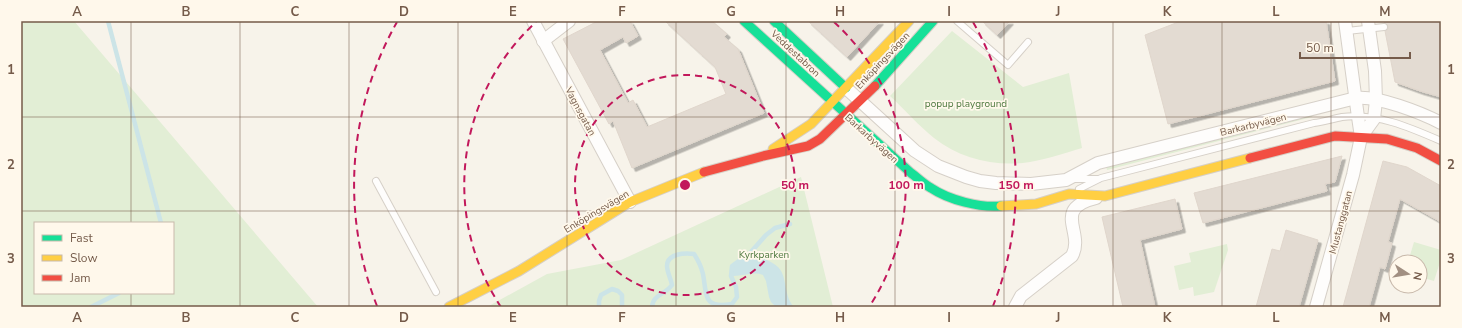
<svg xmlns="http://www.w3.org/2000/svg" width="1462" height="328" font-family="'Nunito Sans',sans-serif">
<defs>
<filter id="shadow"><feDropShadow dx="3.5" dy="3.5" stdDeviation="0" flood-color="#0004"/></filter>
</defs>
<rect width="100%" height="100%" fill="#f7f3ea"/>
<g fill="#e2eed5" fill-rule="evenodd">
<path d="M21,21H74L318,307H21ZM35,223H173V293H35Z"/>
<path d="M952,31L1023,87L1069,73L1082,148C1065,153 1041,161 1023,163C992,166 959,158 934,138C919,126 905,110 890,96Z"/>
<path d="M1311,113L1312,117L1107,170L1106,166Z"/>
<path d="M801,177L833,307H487L547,274L621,260Z"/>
<path d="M1414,242L1441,250V259L1434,281L1420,277V262H1408Z"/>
<path d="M1227,244L1228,250L1214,292L1194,296L1193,287L1179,290L1174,266L1191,262L1189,253Z"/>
</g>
<path fill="#cce4e7" d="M750,253C757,253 761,256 767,260C771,262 775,264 778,267C788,277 783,295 794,307H776L771,302L769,297L766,281L763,275C751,271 743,277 731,276L732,266Z"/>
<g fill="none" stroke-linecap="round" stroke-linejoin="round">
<g stroke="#cce4e7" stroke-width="4.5">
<path d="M108,21L161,223"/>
<path d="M91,307L119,293"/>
<path d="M599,307V301L601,295L612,289L618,291L622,295V307"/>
<path d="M652,307C653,294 665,295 672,285C671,279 667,272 667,266C667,253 685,253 694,254C698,260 701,266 703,274C707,296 703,309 732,304L737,297L736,287L731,276L732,266L750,253L766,235L775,228L790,224"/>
</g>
</g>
<g fill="#e3dbd2" stroke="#e0d6cc" filter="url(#shadow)">
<path d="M598,21H630L638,36L626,43L623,37L600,50L628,103L633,100L647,127L726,94L715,67L665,21H712L727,34L724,37L738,49L764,113L632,168L613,121L609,124L563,39Z"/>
<path d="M808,21H880L847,57Z"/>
<path d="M982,21H1010L997,35Z"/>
<path d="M1181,21H1326L1335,81L1168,124L1145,35Z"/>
<path d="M1383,21H1441V97L1420,91L1395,82L1385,31L1388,29V26Z"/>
<path d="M1342,156L1335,182L1325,184L1327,191L1203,223L1194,193Z"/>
<path d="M1383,161L1407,167L1441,186V222L1400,199L1388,242L1392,243L1385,269L1380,267L1369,307H1343Z"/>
<path d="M1175,199L1182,229L1140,240L1155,307H1123L1102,217Z"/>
<path d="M1286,230L1318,240L1299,307H1256L1272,249L1280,251Z"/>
</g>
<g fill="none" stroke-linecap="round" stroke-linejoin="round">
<defs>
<g id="lane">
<path d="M957,21L1008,65L1028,42"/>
<path d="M1347,31L1384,27"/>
<path d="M1073,179H1098"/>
<path d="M376,181L436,292"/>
<path d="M1079,189L1101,178L1314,123C1323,122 1332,119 1342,117C1377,113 1409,127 1441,141"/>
</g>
<g id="street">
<path d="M533,21L630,202"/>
<path d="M1345,21L1358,117L1361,137"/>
<path d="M543,41L569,21"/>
<path d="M846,88L915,151L938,166L966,177L980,181L996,183L1031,184L1066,180L1098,163L1356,98C1376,95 1422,113 1441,123"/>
<path d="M1015,307L1021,296L1072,256C1085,232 1051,209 1096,198"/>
<path d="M1316,307L1353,175L1361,137L1374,119L1376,100L1375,71L1368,21"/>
</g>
<g id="fast">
<path d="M744,21L911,173C918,178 924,184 931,188C949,200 980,208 1001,206"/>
<path d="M774,21L846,88"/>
<path d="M875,86L933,21"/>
</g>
<g id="slow">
<path d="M773,149L811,124L909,21"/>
<path d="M1001,206L1036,204L1069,194L1105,196L1250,158"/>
<path d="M449,307L519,271L630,202L704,172"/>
</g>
<g id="jam">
<path d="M1250,158L1335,136L1387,139L1417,148L1441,161"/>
<path d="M704,172L763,156L808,146L820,139L875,86"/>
</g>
</defs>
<use href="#lane" stroke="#d6d0c8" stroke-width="8"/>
<use href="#street" stroke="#d6d0c8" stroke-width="14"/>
<use href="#fast" stroke="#d6cfc6" stroke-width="11"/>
<use href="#slow" stroke="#d6cfc6" stroke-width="11"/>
<use href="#jam" stroke="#d6cfc6" stroke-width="11"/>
<use href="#lane" stroke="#fefdfc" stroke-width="6"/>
<use href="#street" stroke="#fefdfc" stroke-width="12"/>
<use href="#fast" stroke="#16e098" stroke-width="9"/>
<use href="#slow" stroke="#ffcf43" stroke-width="9"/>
<use href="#jam" stroke="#f24e42" stroke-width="9"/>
</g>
<path fill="none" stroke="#755b4a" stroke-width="1" stroke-opacity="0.55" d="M131,21V223M240,21V307M349,21V307M458,21V307M567,21V307M676,21V307M786,21V307M895,21V307M1004,21V307M1113,21V307M1222,21V307M1331,21V307M21,117H1441M21,211H1441M131,293V307"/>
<g fill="none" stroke="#c2185b" stroke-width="2" stroke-dasharray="7 5">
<circle cx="685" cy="185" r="110"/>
<path d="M501 307A221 221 0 0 1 536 22M834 22A221 221 0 0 1 869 307"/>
<path d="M377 306A331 331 0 0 1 397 22M973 22A331 331 0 0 1 993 306"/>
</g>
<g text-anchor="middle" stroke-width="3.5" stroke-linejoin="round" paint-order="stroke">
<g font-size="10" fill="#755b4a" stroke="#fff8eb">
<text transform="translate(796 53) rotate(43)" y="4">Veddestabron</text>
<text transform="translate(882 60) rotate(-47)" y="4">Enköpingsvägen</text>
<text transform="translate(581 111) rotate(62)" y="4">Vagnsgatan</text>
<text transform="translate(1253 124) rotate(-14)" y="4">Barkarbyvägen</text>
<text transform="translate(872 138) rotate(42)" y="4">Barkarbyvägen</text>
<text transform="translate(596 211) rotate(-31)" y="4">Enköpingsvägen</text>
<text transform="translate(1340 222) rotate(-75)" y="4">Mustanggatan</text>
</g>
<g font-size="10" fill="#517b42" stroke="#fff8eb">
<text x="966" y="107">popup playground</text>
<text x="764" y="258">Kyrkparken</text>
</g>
</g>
<circle cx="685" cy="185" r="6" fill="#c2185b" stroke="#fff8eb" stroke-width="2"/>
<g font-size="12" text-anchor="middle" font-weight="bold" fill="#c2185b" stroke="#fff8eb" stroke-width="3.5" stroke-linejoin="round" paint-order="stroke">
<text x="795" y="189">50 m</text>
<text x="906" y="189">100 m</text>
<text x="1016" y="189">150 m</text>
</g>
<rect width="1462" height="328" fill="none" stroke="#fff8eb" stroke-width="44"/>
<rect x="34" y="222" width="140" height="72" fill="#fff8eb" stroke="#c8b9ab"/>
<rect x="42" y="235" width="20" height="6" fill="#16e098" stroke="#c8b9ab"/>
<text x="70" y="242" font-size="12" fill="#755b4a">Fast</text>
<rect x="42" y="255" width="20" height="6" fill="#ffcf43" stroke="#c8b9ab"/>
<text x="70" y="262" font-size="12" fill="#755b4a">Slow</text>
<rect x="42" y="275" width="20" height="6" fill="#f24e42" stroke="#c8b9ab"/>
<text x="70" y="282" font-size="12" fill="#755b4a">Jam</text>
<g transform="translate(1408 274) rotate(102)"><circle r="19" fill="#fff8eb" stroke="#c8b9ab"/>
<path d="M0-3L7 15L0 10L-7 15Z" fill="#a29082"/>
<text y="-6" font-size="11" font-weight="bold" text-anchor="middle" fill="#755b4a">N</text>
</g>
<path d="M1300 52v6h110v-6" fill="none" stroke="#755b4a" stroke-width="2"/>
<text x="1306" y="52" font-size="12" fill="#755b4a" stroke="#fff8eb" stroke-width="3" paint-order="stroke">50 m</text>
<rect x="22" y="22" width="1418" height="284" fill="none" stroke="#755b4a" stroke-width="1.5"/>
<g font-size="13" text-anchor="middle" font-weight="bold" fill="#755b4a">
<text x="77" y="16">A</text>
<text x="186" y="16">B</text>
<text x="295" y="16">C</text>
<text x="404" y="16">D</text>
<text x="513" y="16">E</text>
<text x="622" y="16">F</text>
<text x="731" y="16">G</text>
<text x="840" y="16">H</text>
<text x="949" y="16">I</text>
<text x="1058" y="16">J</text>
<text x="1167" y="16">K</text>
<text x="1276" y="16">L</text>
<text x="1385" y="16">M</text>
<text x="11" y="74">1</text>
<text x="1451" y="74">1</text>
<text x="11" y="169">2</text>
<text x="1451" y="169">2</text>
<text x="11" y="263">3</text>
<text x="1451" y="263">3</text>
<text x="77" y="322">A</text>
<text x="186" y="322">B</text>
<text x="295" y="322">C</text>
<text x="404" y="322">D</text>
<text x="513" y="322">E</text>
<text x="622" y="322">F</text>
<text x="731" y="322">G</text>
<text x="840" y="322">H</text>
<text x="949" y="322">I</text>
<text x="1058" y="322">J</text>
<text x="1167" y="322">K</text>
<text x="1276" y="322">L</text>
<text x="1385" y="322">M</text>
</g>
</svg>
